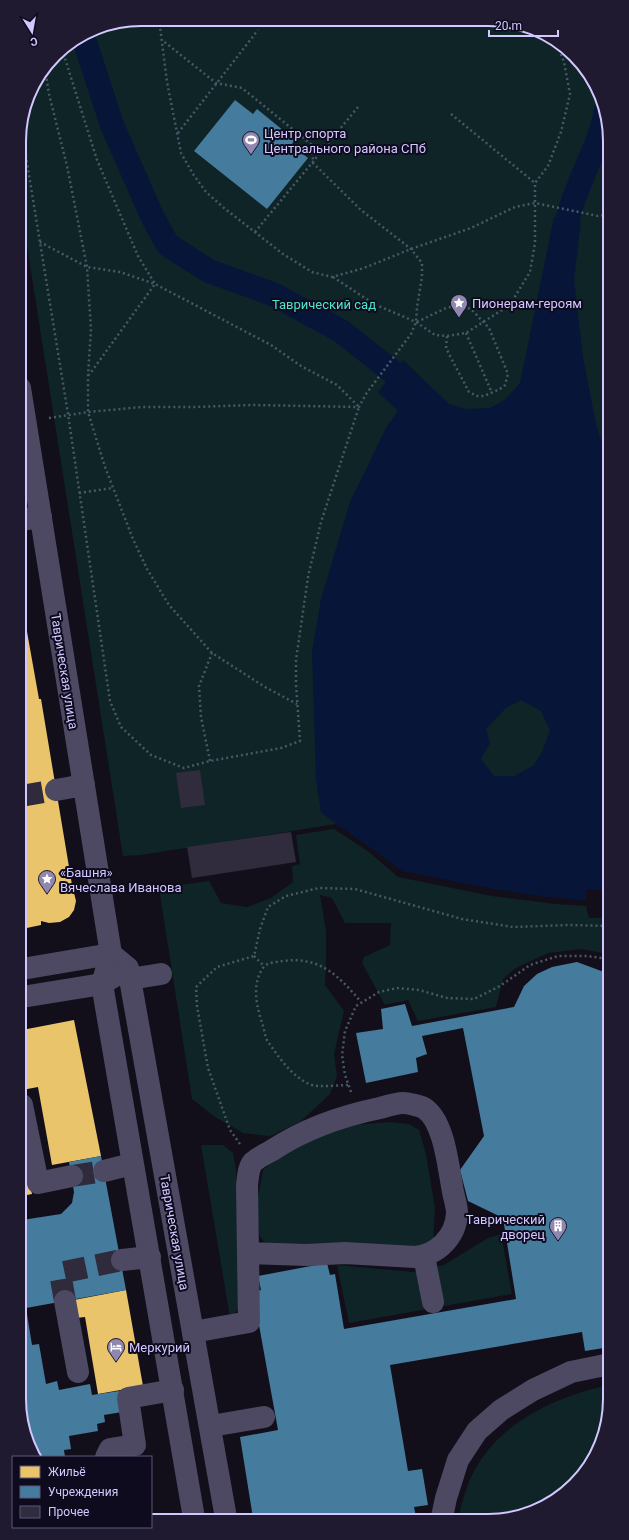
<svg xmlns="http://www.w3.org/2000/svg" width="629" height="1540" font-family="Roboto,sans-serif">
<rect width="100%" height="100%" fill="#120f1a"/>
<g fill="#0e2426">
<path d="M141,19L511,21L542,32L574,55L606,110L608,890L586,889V900L549,897L402,871L373,849L336,824L141,855L123,856L19,195V133L32,87L61,50L95,28Z"/>
<path d="M334,829L369,852L398,877L492,896L556,904L586,906L589,918H608V954L581,949L548,953L514,969L503,979L496,1007L418,1021L408,1000L385,1005L362,963L364,957L390,945L391,923H345L332,898L320,895L326,931V957L325,985L344,1011L334,1054L337,1076L330,1094L300,1122L270,1136L243,1133L215,1117L192,1099L159,888L209,881L221,903L247,907L271,898L293,882L292,866L300,864L296,835Z"/>
<path d="M390,1122L409,1124L419,1130L426,1154L435,1209L433,1243L418,1252L278,1247L266,1244L259,1235L257,1201L263,1170L285,1150L318,1137L354,1125Z"/>
<path d="M201,1145H223L233,1153L236,1170L241,1308L230,1317Z"/>
<path d="M501,1234L512,1294L349,1323L337,1265L413,1272L444,1265L488,1238Z"/>
<path d="M610,1385V1406L601,1445L585,1473L555,1500L519,1517H459C460,1508 463,1499 466,1490C486,1429 550,1397 610,1385Z"/>
</g>
<path fill="#071539" fill-rule="evenodd" d="M554,217H568L581,221L574,280L583,357L596,424L607,460L608,890L586,889V900L549,897L493,889L402,871L373,849L336,824L321,812L316,779L312,652L321,599L350,502L386,428L398,411L378,392L403,360L449,404L465,409L490,408L506,399L520,383ZM521,700L541,711L550,730L542,752L534,765L514,776H494L481,759L490,743L486,729L506,708Z"/>
<g fill="#e9c46a">
<path d="M21,598L39,699H41L72,885L76,901L74,910L69,917L60,922L49,923L41,921V925L22,929Z"/>
<path d="M74,1020L101,1156L52,1165L38,1087L22,1090V1030Z"/>
<path d="M23,1149L32,1194L22,1196V1150Z"/>
<path d="M126,1290L143,1386L98,1394L85,1317L76,1318L74,1300Z"/>
</g>
<g fill="#457b9d">
<path d="M235,100L253,114L257,109L295,140L291,145L308,158L267,209L194,151Z"/>
<path d="M577,962L604,972L608,975L610,1347L585,1351L582,1332L390,1365L408,1471L422,1469L428,1505L414,1507L416,1517L253,1518L240,1437L278,1430L253,1292L261,1290L258,1276L327,1263L330,1275L335,1274L344,1329L516,1299L503,1218L468,1201L460,1170L484,1136L463,1028L422,1036L427,1054L416,1058L418,1072L366,1083L356,1033L383,1029L381,1009L405,1004L412,1026L514,1007L524,986L537,974L552,967Z"/>
<path d="M101,1156L126,1290L26,1308L32,1345L39,1344L46,1384L57,1381L59,1390L90,1384L92,1395L119,1391L122,1412L104,1415L105,1422L97,1424L98,1431L69,1436L71,1449L64,1450L65,1457H39L23,1430L22,1220L61,1214L72,1203L74,1192L69,1162Z"/>
</g>
<g fill="none" stroke-linecap="round" stroke-linejoin="round">
<g stroke="#071539" stroke-width="24">
<path d="M83,36L112,125L152,216L168,245L209,271L275,295L341,331L393,372"/>
<path d="M568,217C577,181 599,148 606,111"/>
</g>
</g>
<g fill="#302c3d">
<path d="M200,770L205,805L181,808L176,773Z"/>
<path d="M291,832L296,862L192,878L187,847Z"/>
</g>
<g fill="none" stroke-linecap="round" stroke-linejoin="round">
<g stroke="#2f2b3c" stroke-width="22" stroke-dasharray="22 11" stroke-linecap="butt">
<path d="M21,796L56,790"/>
<path d="M72,1176L104,1171"/>
<path d="M65,1301L60,1273L122,1260"/>
</g>
<g stroke="#495867" stroke-width="2.5" stroke-dasharray="2 3" stroke-linecap="butt">
<path d="M159,19L167,82L181,153L193,174L206,192L224,208L283,254L312,272L332,277L364,268L411,249L471,228L515,207L535,203L598,216L606,215"/>
<path d="M62,49L97,160L138,256L155,284L89,375"/>
<path d="M45,69L49,94L67,166L87,267L91,329L88,376V412L105,467L133,539L147,569L169,605L212,653L265,687L297,704"/>
<path d="M451,114L535,183"/>
<path d="M21,126L68,414L110,701L121,727L151,755L184,768L210,761L281,748L300,741L296,684V660L308,577L321,522L359,407L337,385L301,366L271,345L155,284L120,272L87,267L40,242"/>
<path d="M178,133L258,30"/>
<path d="M255,232L358,107"/>
<path d="M333,277L374,304L416,322L435,335L447,336L466,333L502,310L511,303L530,272L535,243V183L548,166L561,132L570,94L564,62L556,42"/>
<path d="M417,322L446,308L459,305L471,309L489,328L508,374L505,385L500,389L484,396H477L469,392L450,356L446,348L447,336"/>
<path d="M466,333L492,393"/>
<path d="M49,418L88,412L142,407H194L253,405L359,407L366,394L411,334L416,322L417,307L422,277V263L411,249L361,210L313,163L312,145L242,88L216,83L162,40"/>
<path d="M79,493L113,488"/>
<path d="M210,761L201,717L199,686L212,653"/>
<path d="M254,956L264,966"/>
<path d="M607,959L608,931"/>
<path d="M348,1085C338,1085 318,1088 309,1084C292,1076 279,1058 269,1043C265,1039 265,1032 263,1026C257,1008 251,985 263,968C267,962 276,962 283,961C320,956 339,976 361,1002"/>
<path d="M351,1092L345,1075L342,1055L345,1031L356,1006L379,992L397,988L419,990L447,998L474,999L500,986L530,965L558,956H587L608,959"/>
<path d="M240,1144L230,1130L208,1068L197,1006L196,987L217,967L254,956L260,929L268,907L286,896L319,888L355,889L462,919L513,927L569,925L608,926"/>
</g>
<g stroke="#4d4963" stroke-width="22">
<path d="M20,388L111,954L102,984L194,1518"/>
<path d="M20,520L41,517"/>
<path d="M56,790L84,785"/>
<path d="M111,954L128,968L130,979L226,1518"/>
<path d="M22,969L111,954"/>
<path d="M130,979L161,974"/>
<path d="M22,997L102,984L115,976"/>
<path d="M22,1105L38,1183L72,1176"/>
<path d="M104,1171L132,1164"/>
<path d="M424,1256L433,1302"/>
<path d="M122,1260L150,1257"/>
<path d="M65,1301L78,1372"/>
<path d="M193,1332L249,1322L247,1185C248,1178 248,1168 253,1162C258,1158 265,1154 271,1151C304,1129 341,1116 380,1108C387,1106 396,1103 403,1103C408,1103 420,1106 424,1108C444,1121 448,1165 452,1186C453,1195 457,1205 457,1213C456,1237 437,1255 415,1257L345,1253L307,1255L249,1253"/>
<path d="M211,1426L264,1417"/>
<path d="M106,1457L110,1449L135,1445L128,1398L173,1390"/>
<path d="M442,1517L446,1498L458,1460L477,1431L501,1410L533,1390L571,1372L610,1364"/>
</g>
</g>
<defs>
<symbol id="stadium-pin" viewBox="-11 -11 22 30"><path d="M0 17L-7.5 6A9.5 9.5 0 1 1 7.5 6Z" fill="#8f87af" stroke="#0f0b1e"/><path d="M0-5a6.5 5 0 1 0 0 10a6.5 5 0 1 0 0-10ZM-3.5-1.8h7v3.6h-7Z" fill="#fff"/></symbol>
<symbol id="sight-pin" viewBox="-11 -11 22 30"><path d="M0 17L-7.5 6A9.5 9.5 0 1 1 7.5 6Z" fill="#8f87af" stroke="#0f0b1e"/><path d="M0-6L1.8-2.2L6-1.7L2.9 1.2L3.7 5.4L0 3.3L-3.7 5.4L-2.9 1.2L-6-1.7L-1.8-2.2Z" fill="#fff"/></symbol>
<symbol id="building-pin" viewBox="-11 -11 22 30"><path d="M0 17L-7.5 6A9.5 9.5 0 1 1 7.5 6Z" fill="#8f87af" stroke="#0f0b1e"/><path d="M-4-6H4V6H1V3H-1V6H-4ZM-2.5-4.3h1.7v1.8h-1.7ZM.8-4.3h1.7v1.8H.8ZM-2.5-1h1.7V.8h-1.7ZM.8-1h1.7V.8H.8Z" fill="#fff"/></symbol>
<symbol id="hotel-pin" viewBox="-11 -11 22 30"><path d="M0 17L-7.5 6A9.5 9.5 0 1 1 7.5 6Z" fill="#8f87af" stroke="#0f0b1e"/><path d="M-6-4.5h1.5V1H6V5H4.5V3h-9V5H-6ZM-4 0a1.8 1.8 0 1 1 3.6 0ZM.5 0V-2.5h3Q6-2.5 6 0Z" fill="#fff"/></symbol>
</defs>
<g fill-rule="evenodd">
<use href="#stadium-pin" x="241" y="130" width="20" height="27"/>
<use href="#sight-pin" x="449" y="293" width="20" height="27"/>
<use href="#sight-pin" x="37" y="869" width="20" height="27"/>
<use href="#building-pin" x="548" y="1216" width="20" height="27"/>
<use href="#hotel-pin" x="106" y="1337" width="20" height="27"/>
</g>
<g text-anchor="middle" stroke-width="4" stroke-linejoin="round" paint-order="stroke">
<g font-size="13" fill="#d2c8ff" stroke="#0f0b1e" text-anchor="start">
<text x="264" y="138">Центр спорта<tspan x="264" dy="15">Центрального района СПб</tspan></text>
<text x="472" y="308">Пионерам-героям</text>
<text x="60" y="877">«Башня»<tspan x="60" dy="15">Вячеслава Иванова</tspan></text>
<text x="545" y="1224" text-anchor="end">Таврический<tspan x="545" dy="15">дворец</tspan></text>
<text x="129" y="1352">Меркурий</text>
</g>
<g font-size="13" fill="#4de5ca" stroke="#0f0b1e">
<text x="324" y="309">Таврический сад</text>
</g>
<g font-size="13" fill="#d2c8ff" stroke="#0f0b1e">
<text transform="translate(65 671) rotate(81)" y="5">Таврическая улица</text>
<text transform="translate(175 1232) rotate(80)" y="5">Таврическая улица</text>
</g>
</g>
<path d="M0 0H629V1540H0ZM141 26H488A115 115 0 0 1 603 141V1399A115 115 0 0 1 488 1514H141A115 115 0 0 1 26 1399V141A115 115 0 0 1 141 26Z" fill="#1f1a30" fill-rule="evenodd"/>
<path fill="none" stroke="#d2c8ff" stroke-width="2" d="M141 26H488A115 115 0 0 1 603 141V1399A115 115 0 0 1 488 1514H141A115 115 0 0 1 26 1399V141A115 115 0 0 1 141 26Z"/>
<rect x="12" y="1456" width="140" height="72" fill="#0f0b1e" stroke="#5d5778"/>
<rect x="20" y="1466" width="20" height="12" fill="#e9c46a" stroke="#5d5778"/>
<text x="48" y="1476" font-size="12" fill="#d2c8ff">Жильё</text>
<rect x="20" y="1486" width="20" height="12" fill="#457b9d" stroke="#5d5778"/>
<text x="48" y="1496" font-size="12" fill="#d2c8ff">Учреждения</text>
<rect x="20" y="1506" width="20" height="12" fill="#302c3d" stroke="#5d5778"/>
<text x="48" y="1516" font-size="12" fill="#d2c8ff">Прочее</text>
<g transform="translate(32 32) rotate(169)" stroke="#0f0b1e" stroke-width="3" paint-order="stroke">
<path d="M0-3L7 15L0 10L-7 15Z" fill="#d2c8ff"/>
<text y="-6" font-size="11" font-weight="bold" text-anchor="middle" fill="#d2c8ff">С</text>
</g>
<path d="M489 30v6h69v-6" fill="none" stroke="#d2c8ff" stroke-width="2"/>
<text x="495" y="30" font-size="12" fill="#d2c8ff" stroke="#0f0b1e" stroke-width="3" paint-order="stroke">20 m</text>
</svg>
